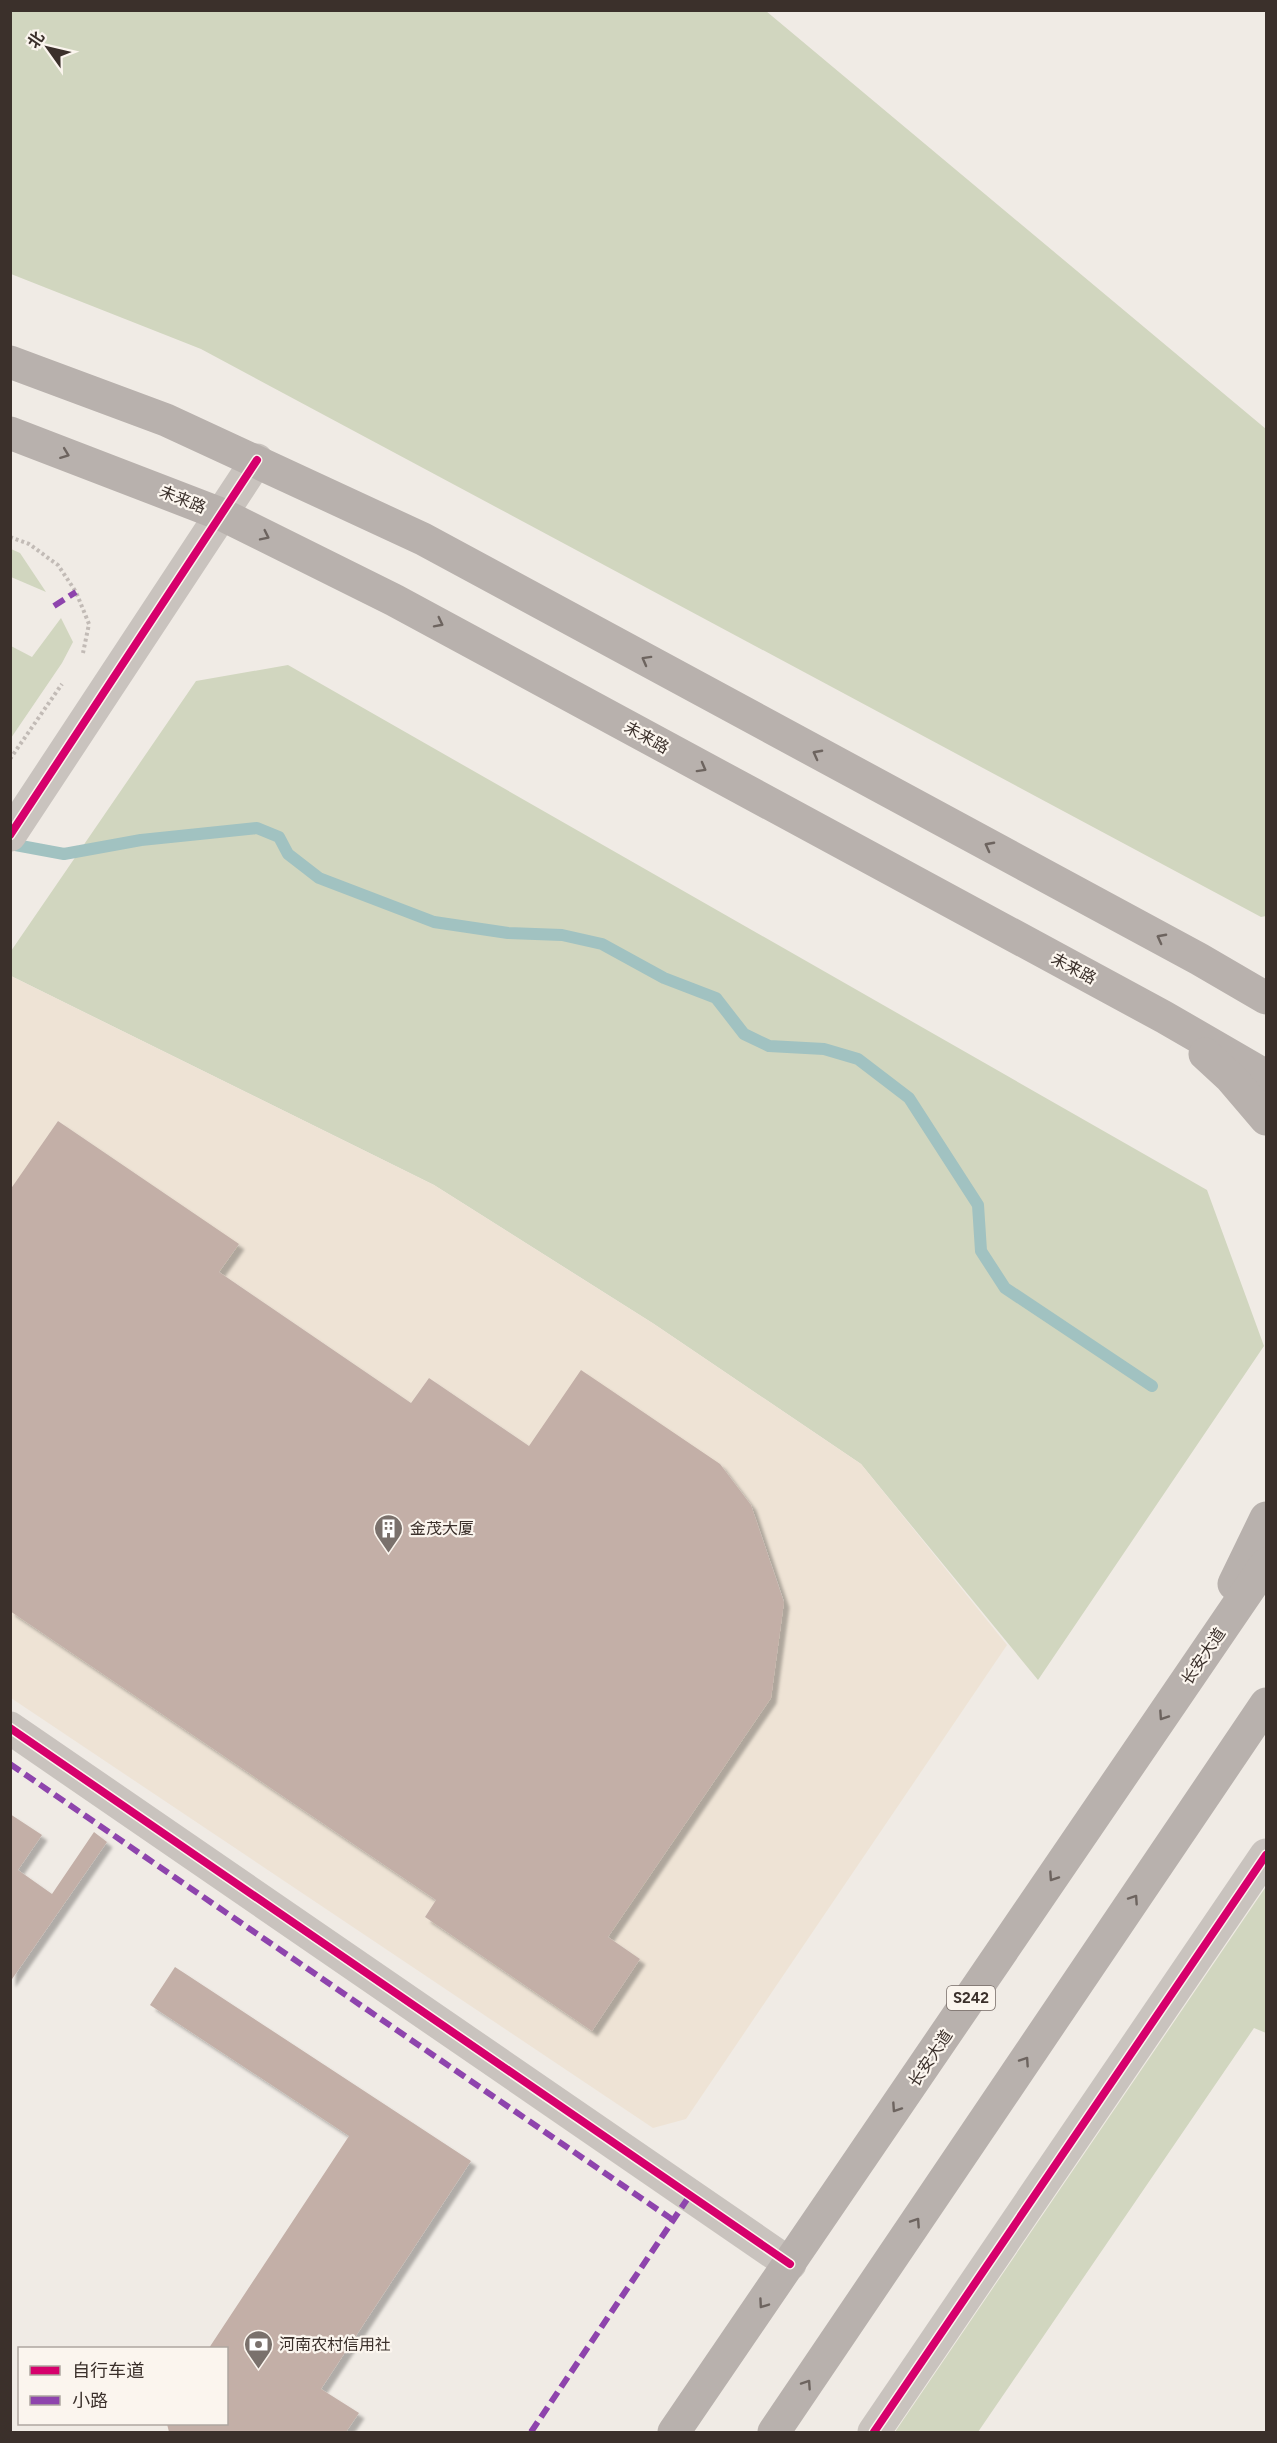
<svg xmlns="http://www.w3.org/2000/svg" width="1277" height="2443" font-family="Figtree,'Noto Sans SC',sans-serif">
<defs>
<filter id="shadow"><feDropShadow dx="5.5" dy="5.5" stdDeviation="1.5" flood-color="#0004"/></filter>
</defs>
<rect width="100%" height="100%" fill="#f0ebe5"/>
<g fill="#d1d6bf">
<path d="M10,11H766L1266,429V916L1261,917L201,349L11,274Z"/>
<path d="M11,549L20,553L46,592L11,577Z"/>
<path d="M61,618L73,642L62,663L11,738V646L32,657Z"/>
<path d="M288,665L1207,1190L1264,1346L1038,1680L861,1464L654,1324L434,1185L11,976V951L196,681Z"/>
<path d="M1265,1888L1266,2033L1254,2028L978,2432H895Z"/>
</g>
<path fill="#eee3d5" d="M11,976L434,1185L654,1324L861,1464L1007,1645L686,2119L653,2128L11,1698V1611L436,1900L425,1917L592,2030L640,1959L608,1937L784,1601L751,1505L720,1464L529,1446L429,1378L411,1403L219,1272L238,1244L58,1121L11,1190Z"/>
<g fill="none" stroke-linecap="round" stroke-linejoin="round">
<path stroke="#a1c2c1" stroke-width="12" d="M10,844L64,854L141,840L257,828L279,837L288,854L319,878L434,922L508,933L562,935L602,944L664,978L716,998L744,1034L769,1046L824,1049L858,1059L909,1098L978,1205L981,1251L1005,1288L1152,1386"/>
</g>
<g fill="#c3afa7" filter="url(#shadow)">
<path d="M58,1121L239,1244L219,1272L411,1403L429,1378L529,1446L581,1370L720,1464L751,1505L784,1602L771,1698L608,1937L640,1959L592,2031L425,1917L436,1900L10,1611V1190Z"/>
<path d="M10,1814L42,1835L18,1870L52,1894L94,1832L107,1842L10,1982Z"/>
<path d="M175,1967L471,2161L321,2389L359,2413L346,2432H169L167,2424H226V2348H209L349,2136L150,2005Z"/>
</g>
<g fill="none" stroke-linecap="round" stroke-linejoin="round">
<g stroke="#c2bbb6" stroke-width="4" stroke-dasharray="3 3" stroke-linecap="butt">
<path d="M10,537L29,544L58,565L76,592L89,624L83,653"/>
<path d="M10,759L62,684"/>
</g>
<g stroke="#c9c3be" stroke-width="33">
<path d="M10,835L257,460"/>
<path d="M10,1728L790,2264"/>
<path d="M874,2432L1266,1855"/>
</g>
<g stroke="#b8b1ad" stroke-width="33">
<path d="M10,362L166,420L423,539L1199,959L1266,998"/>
<path d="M10,433L223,515L394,600L1164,1017L1266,1076"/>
<path d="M1205,1054L1231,1078L1266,1119"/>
<path d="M1234,1584L1266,1518"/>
<path d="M674,2432L1266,1564"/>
<path d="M774,2432L1266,1704"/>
</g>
<g stroke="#8e44ad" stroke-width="6" stroke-dasharray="12 6" stroke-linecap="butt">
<path d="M54,606L76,592"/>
<path d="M10,1764L673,2220"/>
<path d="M531,2432L690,2195"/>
</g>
<defs>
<g id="cycleway">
<path d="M10,835L257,460"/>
<path d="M10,1728L790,2264"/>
<path d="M874,2432L1266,1855"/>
</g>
</defs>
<use href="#cycleway" stroke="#fbf5ee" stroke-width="11"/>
<use href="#cycleway" stroke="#d6006c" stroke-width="8"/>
</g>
<defs><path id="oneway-chevron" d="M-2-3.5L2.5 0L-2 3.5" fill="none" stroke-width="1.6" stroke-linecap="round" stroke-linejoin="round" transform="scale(1.5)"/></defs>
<g stroke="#6d645f">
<use href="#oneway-chevron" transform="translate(65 454) rotate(21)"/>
<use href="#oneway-chevron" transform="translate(265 536) rotate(26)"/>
<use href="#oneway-chevron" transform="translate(439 623) rotate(27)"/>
<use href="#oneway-chevron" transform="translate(646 660) rotate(-151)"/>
<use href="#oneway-chevron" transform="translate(817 754) rotate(-152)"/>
<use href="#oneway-chevron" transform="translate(702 768) rotate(29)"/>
<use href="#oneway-chevron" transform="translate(989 846) rotate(-152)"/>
<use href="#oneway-chevron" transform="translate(1161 938) rotate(-152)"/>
<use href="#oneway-chevron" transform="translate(1163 1716) rotate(124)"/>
<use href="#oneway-chevron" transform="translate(1053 1877) rotate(124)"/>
<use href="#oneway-chevron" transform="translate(1134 1899) rotate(-56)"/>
<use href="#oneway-chevron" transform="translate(1025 2061) rotate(-56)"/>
<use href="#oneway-chevron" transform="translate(896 2108) rotate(124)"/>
<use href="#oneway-chevron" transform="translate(916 2222) rotate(-56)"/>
<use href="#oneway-chevron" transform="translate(763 2304) rotate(125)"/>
<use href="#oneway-chevron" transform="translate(807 2384) rotate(-56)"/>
</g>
<defs>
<symbol id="building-pin" viewBox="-11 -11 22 30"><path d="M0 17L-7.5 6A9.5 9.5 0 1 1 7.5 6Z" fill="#7a716c" stroke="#fbf5ee"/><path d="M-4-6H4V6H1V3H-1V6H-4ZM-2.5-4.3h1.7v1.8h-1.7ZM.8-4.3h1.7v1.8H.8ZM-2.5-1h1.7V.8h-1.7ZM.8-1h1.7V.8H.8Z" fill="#fff"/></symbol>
<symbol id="bank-pin" viewBox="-11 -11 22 30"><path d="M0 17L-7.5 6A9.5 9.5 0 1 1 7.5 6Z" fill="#7a716c" stroke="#fbf5ee"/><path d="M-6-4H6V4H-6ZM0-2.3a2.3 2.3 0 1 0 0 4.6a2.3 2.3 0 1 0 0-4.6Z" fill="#fff"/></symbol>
</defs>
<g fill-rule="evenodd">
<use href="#building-pin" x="372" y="1512" width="33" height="45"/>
<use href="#bank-pin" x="242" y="2328" width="33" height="45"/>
</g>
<g text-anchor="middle" stroke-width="4.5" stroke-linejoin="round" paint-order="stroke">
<rect fill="#fbf5ee" stroke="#756b66" stroke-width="1.5" x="947" y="1986" width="48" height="24" rx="4.5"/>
<g font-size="15" font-weight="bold" fill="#3b302b">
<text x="971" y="2003">S242</text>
</g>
<g font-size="16" fill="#3b302b" stroke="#fbf5ee">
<text transform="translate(183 499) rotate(22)" y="6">未来路</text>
<text transform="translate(647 737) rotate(29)" y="6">未来路</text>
<text transform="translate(1074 968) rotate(28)" y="6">未来路</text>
<text transform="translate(1203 1656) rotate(-56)" y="6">长安大道</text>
<text transform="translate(930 2058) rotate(-56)" y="6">长安大道</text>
</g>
<g font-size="16" fill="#3b302b" stroke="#fbf5ee" text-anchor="start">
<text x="410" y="1534">金茂大厦</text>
<text x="279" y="2350">河南农村信用社</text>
</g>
</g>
<rect width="1277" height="2443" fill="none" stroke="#3b302b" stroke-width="24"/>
<rect x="18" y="2347" width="210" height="78" fill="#fbf5ee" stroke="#aea6a0" stroke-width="1.5"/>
<rect x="30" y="2366" width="30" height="9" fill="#d6006c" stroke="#aea6a0" stroke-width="1.5"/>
<text x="72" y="2377" font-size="18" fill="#3b302b">自行车道</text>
<rect x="30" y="2396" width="30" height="9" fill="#8e44ad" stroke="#aea6a0" stroke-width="1.5"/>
<text x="72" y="2407" font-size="18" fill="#3b302b">小路</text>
<g transform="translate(48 48) rotate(304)" stroke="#fbf5ee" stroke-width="4.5" paint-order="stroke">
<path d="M0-4.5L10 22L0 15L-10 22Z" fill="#3b302b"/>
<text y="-9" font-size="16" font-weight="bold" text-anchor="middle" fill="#3b302b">北</text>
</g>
</svg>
